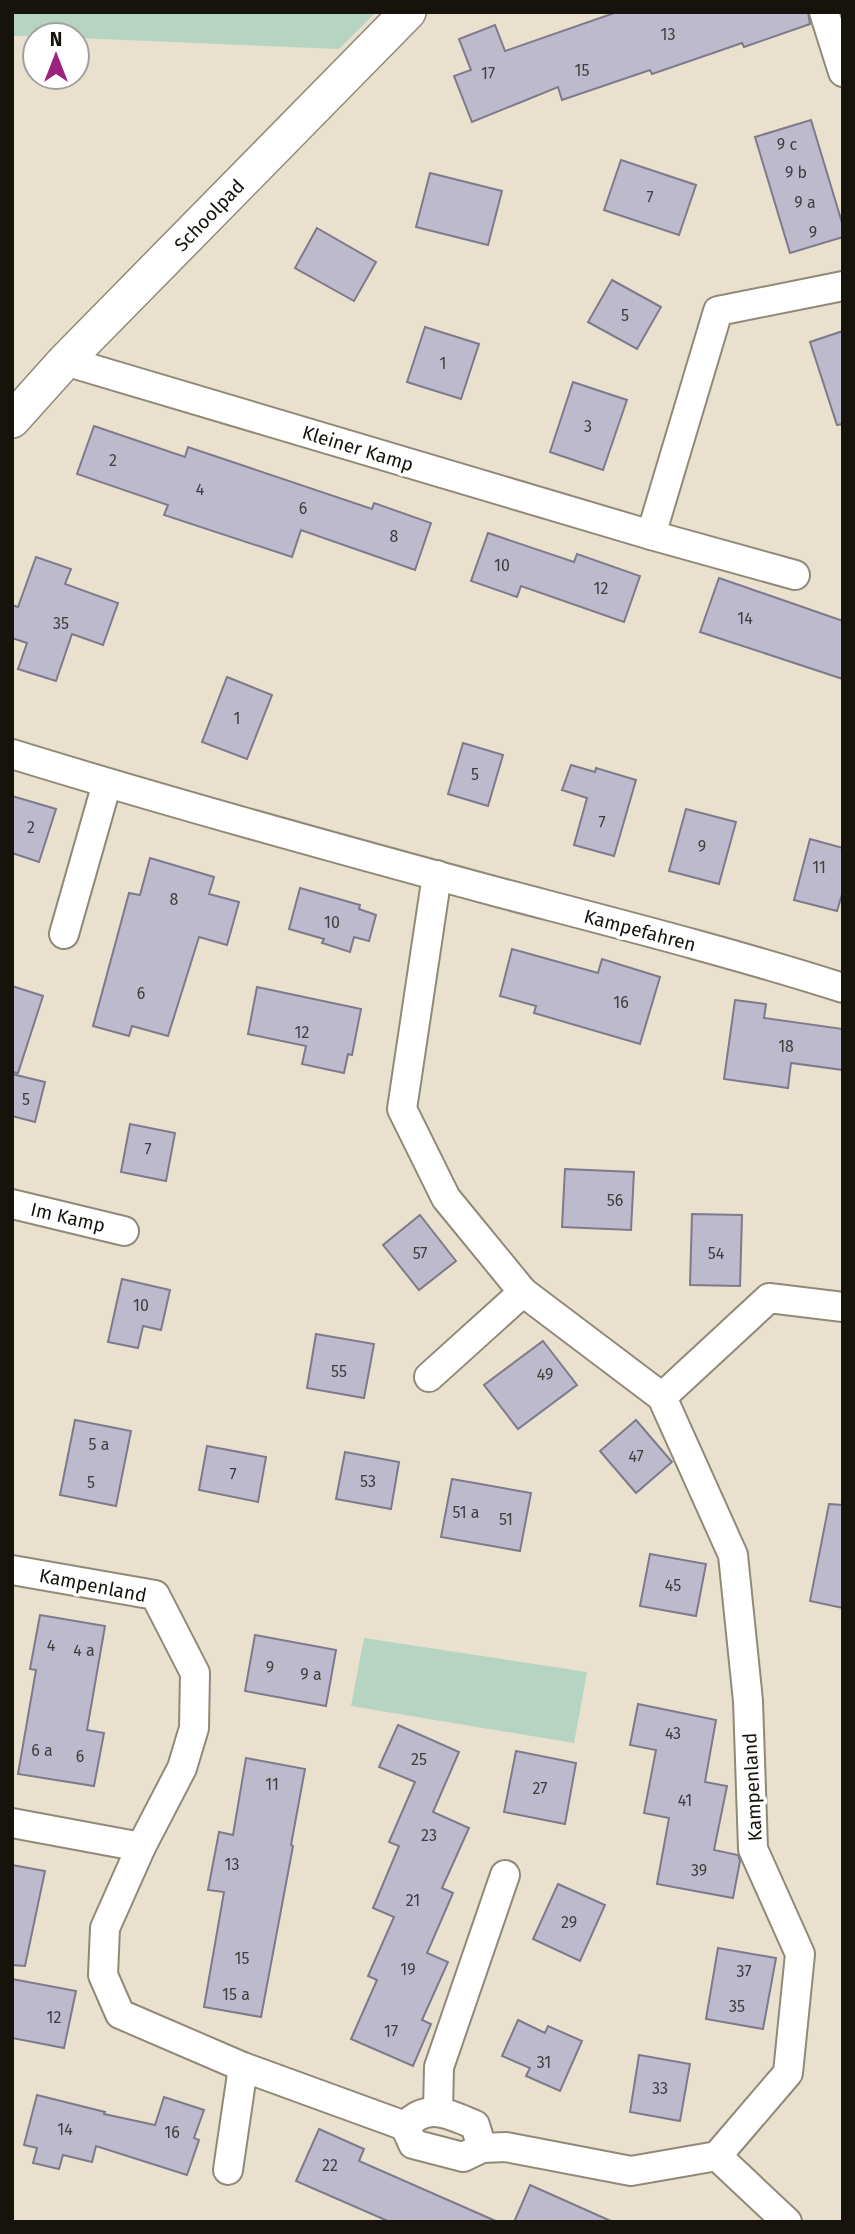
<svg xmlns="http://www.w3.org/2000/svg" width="855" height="2234" font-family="'Fira Sans',sans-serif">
<rect width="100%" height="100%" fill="#e9e1ce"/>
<g fill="#b5d4c1">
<path d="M12,12H376L339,49L77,38V35L12,36Z"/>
<path d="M364,1638L587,1672L574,1743L351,1706Z"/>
</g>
<g fill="#bdbace" stroke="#7d7a8c" stroke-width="2">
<path d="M617,12H808L810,24L744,47L742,43L652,74L650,70L562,100L558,87L472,122L454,76L471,70L459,39L495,25L505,51Z"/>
<path d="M811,120L843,226V237L790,253L755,137Z"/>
<path d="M621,160L696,185L679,235L604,210Z"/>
<path d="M430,173L502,191L488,245L416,227Z"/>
<path d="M317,228L376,262L354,301L295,268Z"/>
<path d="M612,280L661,307L637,349L588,322Z"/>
<path d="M425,327L479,344L461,399L407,382Z"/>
<path d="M843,331V424L837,425L810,342Z"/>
<path d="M573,382L627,400L603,470L550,452Z"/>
<path d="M94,426L185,457L188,447L372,509L374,503L431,523L415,570L301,530L292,557L164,515L168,505L77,474Z"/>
<path d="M488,533L574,562L577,554L640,576L624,622L521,586L517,597L471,581Z"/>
<path d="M36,557L71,569L65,584L118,603L103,645L72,634L56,681L18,669L27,643L12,638V605L18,607Z"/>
<path d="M719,578L843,621V679L700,632Z"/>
<path d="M227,677L272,695L247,759L202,742Z"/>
<path d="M463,743L503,755L488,806L448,794Z"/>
<path d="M571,765L595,772L596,768L636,780L614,856L574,845L587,798L562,790Z"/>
<path d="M12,796L56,809L39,862L12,853Z"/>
<path d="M686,809L736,822L719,884L669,871Z"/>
<path d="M810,839L843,848V891L837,911L794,900Z"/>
<path d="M150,858L214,877L209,894L239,902L227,945L199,937L168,1036L132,1026L129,1036L93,1026L129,893L140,895Z"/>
<path d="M300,888L360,905L359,909L376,915L369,941L354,937L350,952L322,943L324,939L289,929Z"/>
<path d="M512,949L598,973L602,959L660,977L640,1044L534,1013L536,1006L500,996Z"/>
<path d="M12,986L43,996L18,1073L12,1072Z"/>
<path d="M257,987L361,1009L352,1055L348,1054L344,1073L302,1064L306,1046L248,1034Z"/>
<path d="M735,1000L766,1004L764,1018L843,1029V1070L791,1063L788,1088L724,1079Z"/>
<path d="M12,1074L45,1082L35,1122L12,1116Z"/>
<path d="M130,1124L175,1133L166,1181L121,1172Z"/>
<path d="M565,1169L634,1172L631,1230L562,1227Z"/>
<path d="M692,1214L742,1215L740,1286L690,1285Z"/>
<path d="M420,1215L456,1261L419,1290L383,1245Z"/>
<path d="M122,1279L170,1290L161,1330L143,1326L138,1348L108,1342Z"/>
<path d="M316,1334L374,1344L364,1398L307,1388Z"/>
<path d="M543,1341L577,1385L518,1429L484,1385Z"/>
<path d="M75,1420L131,1431L116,1506L60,1495Z"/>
<path d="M636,1420L672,1462L636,1493L600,1451Z"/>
<path d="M207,1446L266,1457L258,1502L199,1490Z"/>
<path d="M345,1452L399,1462L391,1509L336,1499Z"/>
<path d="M452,1479L531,1493L520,1551L441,1537Z"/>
<path d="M829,1504L843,1505V1608L810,1601Z"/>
<path d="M650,1554L706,1564L696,1616L640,1606Z"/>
<path d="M40,1615L105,1626L87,1730L104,1733L94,1786L18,1774L36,1670L30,1669Z"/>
<path d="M255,1635L336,1650L326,1706L245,1691Z"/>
<path d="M638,1704L716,1720L705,1782L727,1786L714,1850L738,1855L740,1861L733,1898L657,1884L669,1818L644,1813L656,1750L630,1745Z"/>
<path d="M398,1725L459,1752L433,1812L469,1828L442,1888L453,1893L427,1953L448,1962L422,2020L431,2024L413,2066L351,2039L377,1980L368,1976L394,1917L373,1908L399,1846L389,1842L415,1782L379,1767Z"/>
<path d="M516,1751L576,1763L565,1824L504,1812Z"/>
<path d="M246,1758L305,1769L291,1845L293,1846L261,2017L204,2007L224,1892L208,1890L219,1832L233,1835Z"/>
<path d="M12,1865L45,1871L25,1966L12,1965Z"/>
<path d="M558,1884L605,1905L580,1961L533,1939Z"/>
<path d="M718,1948L776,1958L763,2029L706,2019Z"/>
<path d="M12,1979L76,1991L64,2048L12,2038Z"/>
<path d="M518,2020L545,2033L548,2026L582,2041L560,2091L526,2076L530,2068L502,2056Z"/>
<path d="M639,2055L690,2064L680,2121L630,2112Z"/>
<path d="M37,2095L105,2112L104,2114L155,2125L164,2097L204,2110L194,2138L199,2140L187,2175L96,2146L92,2162L63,2155L59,2169L33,2163L37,2148L24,2145Z"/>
<path d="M319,2129L364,2149L359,2161L498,2222H390L296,2181Z"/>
<path d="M530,2185L613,2222H514Z"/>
</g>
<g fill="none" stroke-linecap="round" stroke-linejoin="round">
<defs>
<g id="minor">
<path d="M824,12L843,72"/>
<path d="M65,361L651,535L795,575"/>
<path d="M651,535L718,311L843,286"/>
<path d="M12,754C174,804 338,849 501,893C615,923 730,952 843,988"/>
<path d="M64,934L107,783"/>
<path d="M12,1204L124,1231"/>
<path d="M429,1377L523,1292"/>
<path d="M662,1397L769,1298L843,1307"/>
<path d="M12,1570L155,1595L195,1673L194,1728L182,1768L141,1847L105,1928L103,1975L120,2014L243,2067L405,2126C428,2102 448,2114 475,2125L482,2148L506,2147L631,2171L717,2156L788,2073L800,1954L753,1849L748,1701L733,1555L662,1397L523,1292L446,1198L402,1109L437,875"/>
<path d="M12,1823L141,1847"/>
<path d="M438,2110L439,2067L505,1875"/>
<path d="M405,2126L413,2144L463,2157L482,2148"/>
<path d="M717,2156L787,2222"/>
<path d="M228,2170L243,2067"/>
</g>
<path id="tertiary" d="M12,420L65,361L408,12"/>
</defs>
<use href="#minor" stroke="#918978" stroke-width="32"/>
<use href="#tertiary" stroke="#918978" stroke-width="38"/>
<use href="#minor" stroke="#fff" stroke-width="28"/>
<use href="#tertiary" stroke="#fff" stroke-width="35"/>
</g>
<g text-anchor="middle" stroke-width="7" stroke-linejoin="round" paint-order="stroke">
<g font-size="16" fill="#403d3c">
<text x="668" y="40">13</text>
<text x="582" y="76">15</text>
<text x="488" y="79">17</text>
<text x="787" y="150">9 c</text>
<text x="796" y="178">9 b</text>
<text x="650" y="203">7</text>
<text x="805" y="208">9 a</text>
<text x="813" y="238">9</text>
<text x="625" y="321">5</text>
<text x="443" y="369">1</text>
<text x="588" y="432">3</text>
<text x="113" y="466">2</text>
<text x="200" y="495">4</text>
<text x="303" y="514">6</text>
<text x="394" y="542">8</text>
<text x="502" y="571">10</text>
<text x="601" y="594">12</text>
<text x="745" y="624">14</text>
<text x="61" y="629">35</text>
<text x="237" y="724">1</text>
<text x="475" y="780">5</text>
<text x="602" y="828">7</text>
<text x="31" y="833">2</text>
<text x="702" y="852">9</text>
<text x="819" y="873">11</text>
<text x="174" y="905">8</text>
<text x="332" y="928">10</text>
<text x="141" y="999">6</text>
<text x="621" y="1008">16</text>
<text x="302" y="1038">12</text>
<text x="786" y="1052">18</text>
<text x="26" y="1105">5</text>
<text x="148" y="1155">7</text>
<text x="615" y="1206">56</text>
<text x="420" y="1259">57</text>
<text x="716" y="1259">54</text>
<text x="141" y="1311">10</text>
<text x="339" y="1377">55</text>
<text x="545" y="1380">49</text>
<text x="99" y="1450">5 a</text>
<text x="636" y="1462">47</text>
<text x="233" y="1480">7</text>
<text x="368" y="1487">53</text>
<text x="91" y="1488">5</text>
<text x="466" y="1518">51 a</text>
<text x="506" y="1525">51</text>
<text x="673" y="1591">45</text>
<text x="51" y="1651">4</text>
<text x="84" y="1656">4 a</text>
<text x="270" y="1673">9</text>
<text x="311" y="1680">9 a</text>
<text x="673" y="1739">43</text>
<text x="42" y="1756">6 a</text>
<text x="80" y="1762">6</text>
<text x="419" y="1765">25</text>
<text x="272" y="1790">11</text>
<text x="540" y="1794">27</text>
<text x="685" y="1806">41</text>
<text x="429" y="1841">23</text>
<text x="232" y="1870">13</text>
<text x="699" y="1876">39</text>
<text x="413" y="1906">21</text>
<text x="569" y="1928">29</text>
<text x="242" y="1964">15</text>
<text x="408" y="1975">19</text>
<text x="744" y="1977">37</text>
<text x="236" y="2000">15 a</text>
<text x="737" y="2012">35</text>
<text x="54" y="2023">12</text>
<text x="391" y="2037">17</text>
<text x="544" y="2068">31</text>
<text x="660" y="2094">33</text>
<text x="65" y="2135">14</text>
<text x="172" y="2138">16</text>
<text x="330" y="2171">22</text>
</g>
<g font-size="19" fill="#16130c" stroke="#fff">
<text transform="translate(209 215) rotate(-46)" y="7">Schoolpad</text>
<text transform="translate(358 448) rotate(17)" y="7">Kleiner Kamp</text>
<text transform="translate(640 930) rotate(15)" y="7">Kampefahren</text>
<text transform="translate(68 1217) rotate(13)" y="7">Im Kamp</text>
<text transform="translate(93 1585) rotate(11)" y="7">Kampenland</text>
<text transform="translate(752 1787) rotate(-93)" y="7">Kampenland</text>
</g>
</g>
<rect width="855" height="2234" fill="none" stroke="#16130c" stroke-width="28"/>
<g transform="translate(56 56)"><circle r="33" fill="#ffffff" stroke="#a2a19e" stroke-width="2"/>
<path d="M0-5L12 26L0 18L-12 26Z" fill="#9c237b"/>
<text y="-10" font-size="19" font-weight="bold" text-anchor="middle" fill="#16130c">N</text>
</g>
</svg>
